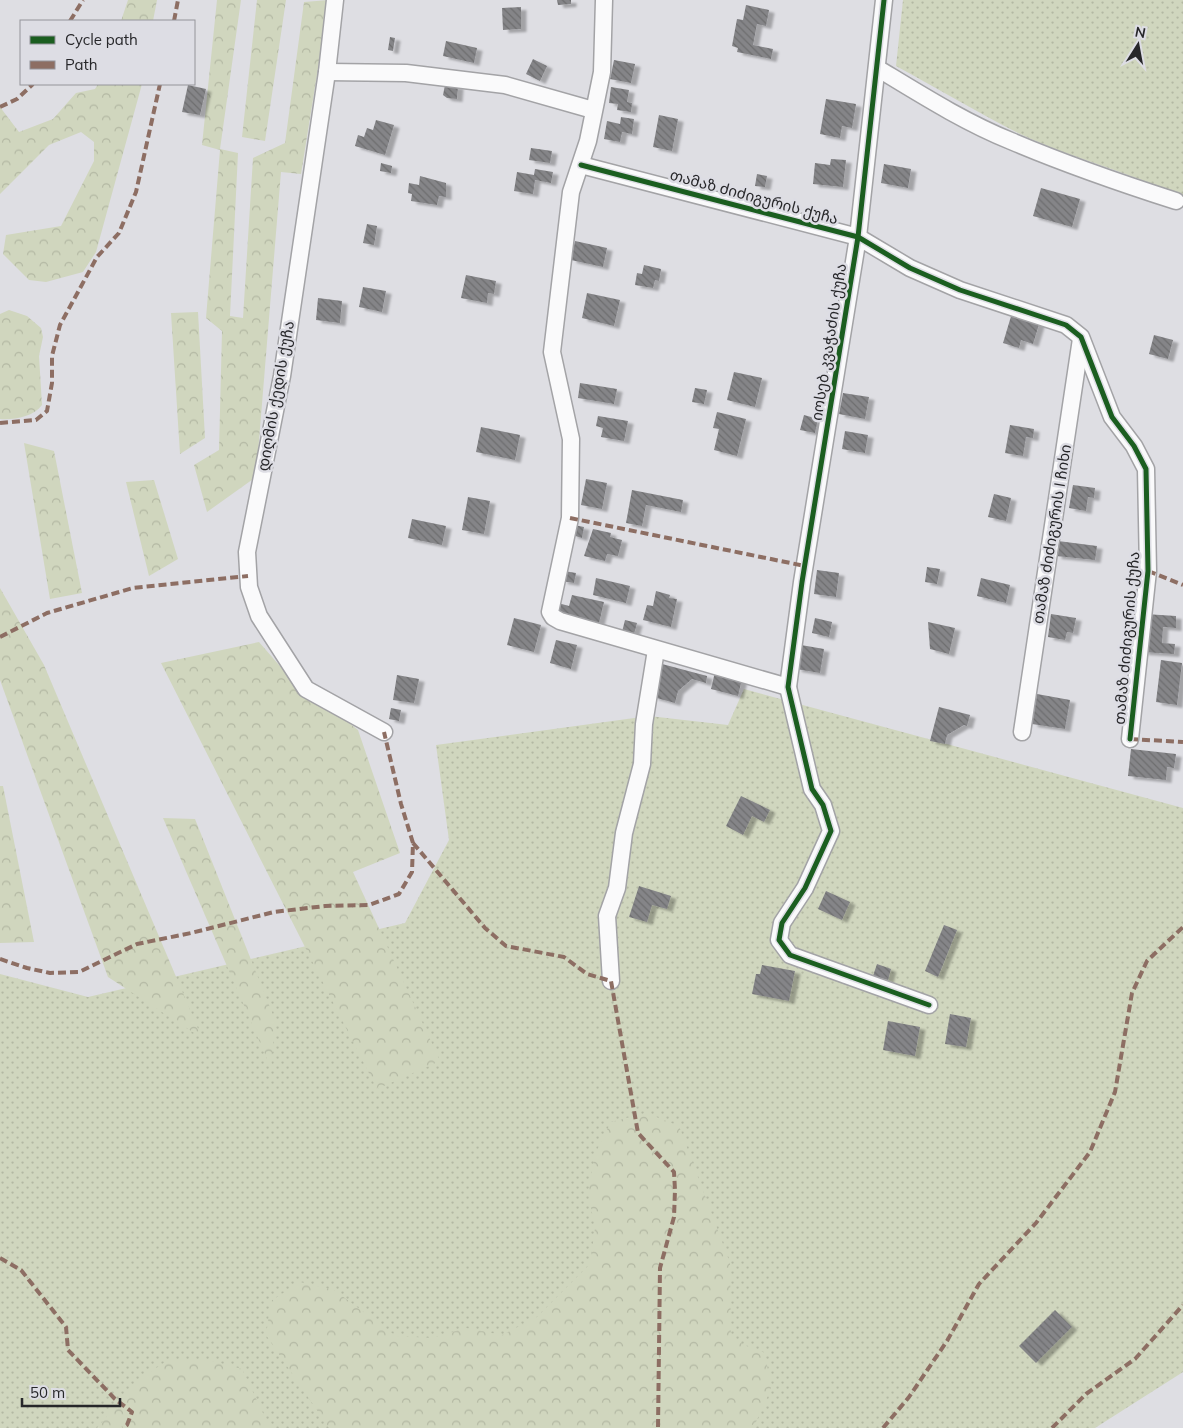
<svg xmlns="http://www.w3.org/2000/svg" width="1183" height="1428" font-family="Mulish,'Noto Sans Georgian',sans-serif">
<defs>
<pattern id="grass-dots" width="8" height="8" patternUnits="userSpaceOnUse" patternTransform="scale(1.25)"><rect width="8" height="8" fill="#d0d6be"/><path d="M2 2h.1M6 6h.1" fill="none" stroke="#b3b8a3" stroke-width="1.8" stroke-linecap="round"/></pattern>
<pattern id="forest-crowns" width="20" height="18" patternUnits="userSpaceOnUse" patternTransform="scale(1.25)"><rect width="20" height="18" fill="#d0d6be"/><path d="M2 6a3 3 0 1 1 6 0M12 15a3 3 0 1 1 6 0" fill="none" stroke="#b3b8a3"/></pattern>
<pattern id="building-back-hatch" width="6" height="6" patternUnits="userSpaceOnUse" patternTransform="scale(1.25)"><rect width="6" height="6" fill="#858588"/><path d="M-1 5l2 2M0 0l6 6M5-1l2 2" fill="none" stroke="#6d6d6f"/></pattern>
<filter id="shadow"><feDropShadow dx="5.5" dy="3" stdDeviation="1" flood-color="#0004"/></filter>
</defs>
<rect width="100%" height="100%" fill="#dedee3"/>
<g fill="url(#grass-dots)">
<path d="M903,0H1183V198C1131,172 1073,159 1020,134C978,113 937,88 896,66Z"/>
<path d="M744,689L1183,808V1372L1095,1428H0V974L88,997L405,923L449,840L436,745L649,716L728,725Z"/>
</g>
<g fill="url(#forest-crowns)">
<path d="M128,0H157L153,21H121Z"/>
<path d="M217,0H241L220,149L238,153L230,316L243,318L253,158L285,143L304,2L329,0L301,174L281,172L256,477L207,512L194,465L219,450L222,331L206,318L220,150L202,145Z"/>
<path d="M257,0H286L265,141L242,137Z"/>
<path d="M98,84H142L96,252L83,272L46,282L29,280L3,254L6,235L61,226L94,161V142L81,132L49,145L0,194V107L19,132L53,119L76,93L95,89Z"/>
<path d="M9,310L27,316L41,328L43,337L39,356L42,405C33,417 14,420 0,419V314Z"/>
<path d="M198,312L205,438L180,454L171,313Z"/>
<path d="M24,443L54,451L82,593L50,599Z"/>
<path d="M154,480L178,559L149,576L126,482Z"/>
<path d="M0,588L44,665L202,1038L108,977L0,680Z"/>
<path d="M259,642L286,673L358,730L400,853L353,872L440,1061L377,1089L161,663Z"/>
<path d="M0,786H3L34,942L0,943Z"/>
<path d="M163,818L195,819L275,1020L271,1068Z"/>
<path d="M646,1113L679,1126L730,1263L731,1339L765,1353L771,1389L756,1422L749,1428H329L266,1335L271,1301L300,1282L334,1290L396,1336L432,1338L466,1328L502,1335L537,1317L590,1264L595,1228L588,1193L595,1154L611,1122Z"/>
<path d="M205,1359L242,1369L270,1428H97L137,1381L168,1360Z"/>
</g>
<g fill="url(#building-back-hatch)" filter="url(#shadow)">
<path d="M557,0H571V4L558,5Z"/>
<path d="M746,5L769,10L766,26L757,24L753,45L773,49L771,59L737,52L738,48L732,46L737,19L743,20Z"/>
<path d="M521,7V29L503,30L502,8Z"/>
<path d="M390,37L395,38L393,51L388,50Z"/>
<path d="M446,41L477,48L474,63L443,56Z"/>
<path d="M533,59L547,66L540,81L526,74Z"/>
<path d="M614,60L635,64L631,83L610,79Z"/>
<path d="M188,85L206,89L200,115L182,112Z"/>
<path d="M445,85L458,86L457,99L447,98L443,95Z"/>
<path d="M611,87L629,90L627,102L632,103L631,112L617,110L618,104L609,103Z"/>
<path d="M826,99L856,104L852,128L842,126L840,138L820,134Z"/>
<path d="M659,115L678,119L672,151L653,147Z"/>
<path d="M621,117L634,119L632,134L622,132L620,142L604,139L607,121L620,124Z"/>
<path d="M376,120L394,125L385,155L355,146L358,135L364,137L367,128L373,130Z"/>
<path d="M531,148L552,151L550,163L529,160Z"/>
<path d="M831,159L846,160L843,187L813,184L815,163L830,165Z"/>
<path d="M381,163L392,166L391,173L380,171Z"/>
<path d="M884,164L911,169L908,188L881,183Z"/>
<path d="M535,169L553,172L551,183L535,180L533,194L514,191L517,172L534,175Z"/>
<path d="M757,174L767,176L765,187L755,186Z"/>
<path d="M420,176L446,183V197L439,196L437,205L411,201L412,194L408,193L409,183L419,185Z"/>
<path d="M1041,188L1080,199L1072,227L1033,216Z"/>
<path d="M367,224L377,226L374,245L363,243Z"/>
<path d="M575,241L607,248L603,267L571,260Z"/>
<path d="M644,265L661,269L659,281L655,280L653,288L635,285L637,273L642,274Z"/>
<path d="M466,275L496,281L494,294L488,293L487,303L461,298Z"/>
<path d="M363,287L386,291L382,312L359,307Z"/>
<path d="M587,293L620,300L614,326L582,318Z"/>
<path d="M318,298L342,301L340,323L316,320Z"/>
<path d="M1012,313L1040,321L1033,344L1021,340L1019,348L1003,343Z"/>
<path d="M1154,335L1173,340L1168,359L1149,354Z"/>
<path d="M734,372L762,378L755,407L727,400Z"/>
<path d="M580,383L617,389L614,404L578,398Z"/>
<path d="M695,388L707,390L704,404L692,402Z"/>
<path d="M843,393L869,397L865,419L839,414Z"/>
<path d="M717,412L746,419L737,456L714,450L719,429L713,428Z"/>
<path d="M804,415L818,419L815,433L800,430Z"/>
<path d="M598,416L628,421L624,441L601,437L603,428L596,426Z"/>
<path d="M1010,425L1034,429L1033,438L1026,437L1023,456L1005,453Z"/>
<path d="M481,427L520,435L515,460L476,452Z"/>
<path d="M845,431L868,435L865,453L842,449Z"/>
<path d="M586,479L607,483L602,509L581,505Z"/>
<path d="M1073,485L1095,488L1094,498L1088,497L1086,511L1069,508Z"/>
<path d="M632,490L683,500L681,512L646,505L642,526L626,523Z"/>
<path d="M994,494L1011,498L1006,521L988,517Z"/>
<path d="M468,497L490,501L484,534L462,530Z"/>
<path d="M412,519L446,526L442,545L408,538Z"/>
<path d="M574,525L584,527L582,538L572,535Z"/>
<path d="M593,529L611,533L610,537L622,540L618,556L607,554L605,561L584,556Z"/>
<path d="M1058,541L1097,546L1095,560L1056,556Z"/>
<path d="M927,567L940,569L937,584L925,582Z"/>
<path d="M817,570L839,573L836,597L814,594Z"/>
<path d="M564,571L576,573L574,583L562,581Z"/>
<path d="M596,578L630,586L626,603L593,595Z"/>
<path d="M981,578L1010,585L1006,603L977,596Z"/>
<path d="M656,591L670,595L669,598L677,599L671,627L643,620L647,605L653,606Z"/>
<path d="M572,595L604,602L599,623L556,612L558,603L569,606Z"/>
<path d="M1051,614L1076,618L1073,633L1067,632L1065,640L1048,637Z"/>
<path d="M1145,614L1176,616V628L1163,627L1162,643L1175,644L1174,654L1143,652Z"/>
<path d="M514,618L541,625L534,652L507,645Z"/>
<path d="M815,618L832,622L829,637L812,633Z"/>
<path d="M625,620L637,623L634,634L622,632Z"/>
<path d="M928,622L955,628L949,654L930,649Z"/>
<path d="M556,640L577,645L571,669L550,663Z"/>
<path d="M801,645L824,649L820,673L796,669Z"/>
<path d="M1161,660L1182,663L1177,705L1156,702Z"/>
<path d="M662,664L707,676L706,683L692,679L678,691L675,703L653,697Z"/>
<path d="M715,672L742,679L738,696L711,689Z"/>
<path d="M397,675L419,679L414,703L393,700Z"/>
<path d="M1037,694L1070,700L1065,729L1032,724Z"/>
<path d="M939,707L970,715L967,726L964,725L947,735L945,744L930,741Z"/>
<path d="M391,708L401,710L399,721L389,719Z"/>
<path d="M1131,749L1176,754L1174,768L1167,767L1166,780L1128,776Z"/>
<path d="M741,796L770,810L764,822L752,816L743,835L726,826Z"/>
<path d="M639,886L671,896L667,909L652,905L647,922L629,917Z"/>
<path d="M826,891L850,902L842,920L818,909Z"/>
<path d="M944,925L957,930L938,977L925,971Z"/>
<path d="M877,964L891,969L888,980L873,976Z"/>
<path d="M762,965L795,971L789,1001L752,994L756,974H760Z"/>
<path d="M950,1014L971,1018L966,1047L945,1044Z"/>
<path d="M888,1021L920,1027L915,1056L883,1050Z"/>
<path d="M1055,1310L1072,1327L1036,1363L1019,1346Z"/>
</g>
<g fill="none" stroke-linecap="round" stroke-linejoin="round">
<defs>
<g id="minor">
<path d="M335,0L327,72L282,376L247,552L249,587L259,616L306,689L384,732"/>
<path d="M604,0L602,72L588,141L571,192L552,352L571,439L570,518L550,612L553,617L560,621L788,687"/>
<path d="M884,0L858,237L802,582L788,687L812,789L823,805L831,831L805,888L782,923L779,940L790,955L929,1005"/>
<path d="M877,68C920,94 964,122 1011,141C1065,164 1120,183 1176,201"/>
<path d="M327,72L406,73L505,85L593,110"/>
<path d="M581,165L858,237L910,268L960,290L1066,325L1081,337L1112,417L1134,446L1146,469L1148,571L1130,739"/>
<path d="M1022,732L1081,339"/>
<path d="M611,981L607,916L617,888L624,833L642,764L644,724L656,650"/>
</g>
</defs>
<use href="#minor" stroke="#a3a3a6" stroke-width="19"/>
<use href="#minor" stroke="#fafafb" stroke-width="16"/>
<g stroke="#8d6e63" stroke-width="4" stroke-dasharray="8 4" stroke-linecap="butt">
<path d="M70,21L83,0"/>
<path d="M174,21L178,0"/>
<path d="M0,107L17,99L33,84"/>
<path d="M0,423L36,420L47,411L52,383V356L60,325L97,257L119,233L136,192L160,84"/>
<path d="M570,518L805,566"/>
<path d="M1148,571L1183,585"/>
<path d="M0,637L47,613L133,588L248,576"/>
<path d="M1130,739L1183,742"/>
<path d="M413,843L485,928L506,946L564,957L587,974L611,981L638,1133L674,1172L675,1190L674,1217L660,1268L658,1428"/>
<path d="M0,959L27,968L50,973L79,972L137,944L191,933L274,912L325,906L369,905L399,894L412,872L413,843L401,804L384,732"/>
<path d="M0,1258L21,1270L66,1327L68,1350L115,1399L132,1412L127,1425L123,1428"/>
<path d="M883,1428L909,1397L947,1341L979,1284L1036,1223L1090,1152L1115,1092L1132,993L1147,961L1183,927"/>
<path d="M1052,1428L1086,1394L1135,1359L1183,1305"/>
</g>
<defs>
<g id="cycleway">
<path d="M884,0L858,237L802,582L788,687L812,789L823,805L831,831L805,888L782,923L779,940L790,955L929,1005"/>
<path d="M581,165L858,237L910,268L960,290L1066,325L1081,337L1112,417L1134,446L1146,469L1148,571L1130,739"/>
</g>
</defs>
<use href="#cycleway" stroke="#dddde4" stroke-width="8"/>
<use href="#cycleway" stroke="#1b5e20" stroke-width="5"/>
</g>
<g text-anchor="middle" stroke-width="5" stroke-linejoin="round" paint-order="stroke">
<g font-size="15" fill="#27272a" stroke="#dddde4">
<text transform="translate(754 197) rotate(15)" y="5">თამაზ ძიძიგურის ქუჩა</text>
<text transform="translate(829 342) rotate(-81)" y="5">იოსებ კვაჭაძის ქუჩა</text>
<text transform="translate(276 396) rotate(-80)" y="5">დიღმის ქედის ქუჩა</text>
<text transform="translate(1052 534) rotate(-81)" y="5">თამაზ ძიძიგურის I ჩიხი</text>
<text transform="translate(1127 638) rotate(-85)" y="5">თამაზ ძიძიგურის ქუჩა</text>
</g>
</g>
<rect x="20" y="20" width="175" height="65" fill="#dddde4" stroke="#94949a"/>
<rect x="30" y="36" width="25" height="8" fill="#1b5e20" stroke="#94949a"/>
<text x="65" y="45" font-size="15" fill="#27272a">Cycle path</text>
<rect x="30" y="61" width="25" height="8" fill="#8d6e63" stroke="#94949a"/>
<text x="65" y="70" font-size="15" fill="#27272a">Path</text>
<g transform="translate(1138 45) rotate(11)" stroke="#dddde4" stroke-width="4" paint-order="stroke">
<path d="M0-4L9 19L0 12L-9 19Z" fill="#27272a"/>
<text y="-8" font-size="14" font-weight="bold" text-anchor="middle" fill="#27272a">N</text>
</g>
<path d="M22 1398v8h98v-8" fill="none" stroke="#27272a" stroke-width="2.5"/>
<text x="30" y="1398" font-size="15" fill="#27272a" stroke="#dddde4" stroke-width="4" paint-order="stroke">50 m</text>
</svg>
